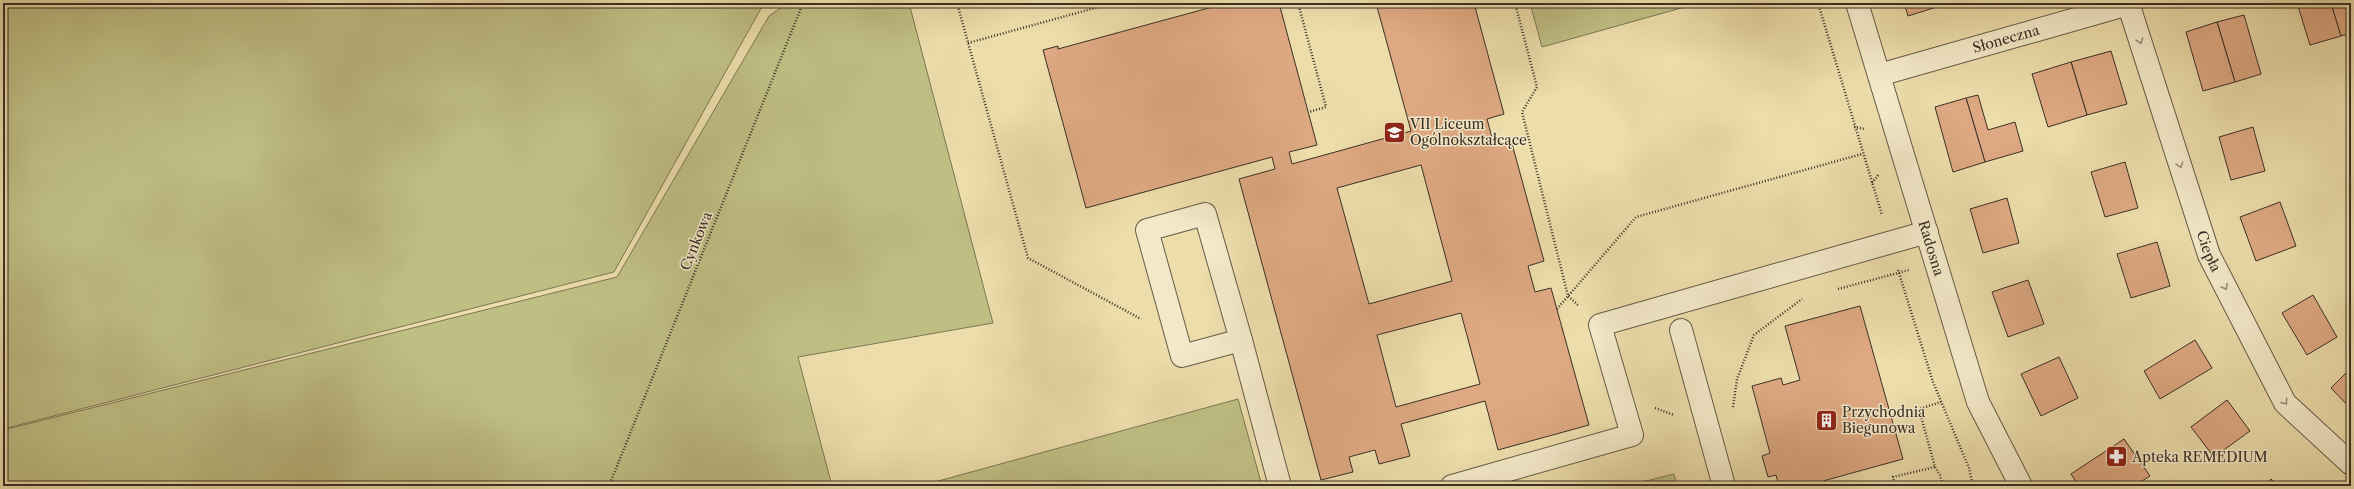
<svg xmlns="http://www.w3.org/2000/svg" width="2354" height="489" font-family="'Libre Caslon Text',serif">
<rect width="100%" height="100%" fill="#ecddaa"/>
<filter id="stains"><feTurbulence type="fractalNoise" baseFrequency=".005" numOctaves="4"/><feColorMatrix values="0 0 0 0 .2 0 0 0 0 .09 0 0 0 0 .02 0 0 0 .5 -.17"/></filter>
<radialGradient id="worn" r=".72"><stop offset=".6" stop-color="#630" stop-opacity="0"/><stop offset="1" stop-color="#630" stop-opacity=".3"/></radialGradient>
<g fill="#bfbf84" stroke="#7c7756">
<path d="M3,3H764L614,272L3,429Z"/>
<path d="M788,3H909L993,323L798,357L832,486H3V430L617,277L769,16Z"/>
<path d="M1530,3H1699L1542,47Z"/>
<path d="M1238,399L1262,486H920Z"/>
<path d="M1674,474L1677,486H1626Z"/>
</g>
<g fill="#dea982" stroke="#3a2f27" fill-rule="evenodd">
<path d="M1227,3H1279L1317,145L1289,152L1292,164L1411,131L1376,3H1474L1504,114L1487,119L1494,145L1511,140L1544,261L1528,266L1535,292L1551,288L1589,425L1498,450L1485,401L1401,424L1410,456L1379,464L1375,450L1349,457L1353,472L1321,480L1239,179L1275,169L1272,157L1086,208L1043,50L1058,46V49ZM1421,165L1452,281L1369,304L1337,188ZM1461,313L1480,384L1396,407L1377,335Z"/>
<path d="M1904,3H1939L1940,6L1908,16Z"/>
<path d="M2297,3H2331L2341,36L2310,45Z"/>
<path d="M2331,3H2351V33L2341,36Z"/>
<path d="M2244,15L2261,74L2235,82L2217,22Z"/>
<path d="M2217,22L2235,82L2203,91L2186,32Z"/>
<path d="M2111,51L2127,104L2087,115L2071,62Z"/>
<path d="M2071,62L2087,115L2048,127L2032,74Z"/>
<path d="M1978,95L1988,130L2015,122L2023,151L1985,162L1966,98Z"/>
<path d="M1966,98L1985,162L1953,172L1935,107Z"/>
<path d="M2253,127L2265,171L2231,180L2219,137Z"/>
<path d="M2125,162L2138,208L2105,217L2091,172Z"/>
<path d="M2007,198L2019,243L1983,253L1970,209Z"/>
<path d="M2280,202L2296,246L2256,261L2240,217Z"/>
<path d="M2157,242L2170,286L2131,298L2117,254Z"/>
<path d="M2028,280L2044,324L2008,337L1992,292Z"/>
<path d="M2313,295L2337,337L2307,355L2282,313Z"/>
<path d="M1860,306L1903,459L1823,481L1825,486H1779L1776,475L1768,477L1762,456L1770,453L1752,386L1781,378L1783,385L1800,380L1785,326Z"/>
<path d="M2195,340L2212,368L2160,399L2144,371Z"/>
<path d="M2059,357L2078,398L2041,416L2021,374Z"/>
<path d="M2351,368V409L2331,388Z"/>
<path d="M2227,400L2250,431L2214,457L2191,427Z"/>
<path d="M2124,439L2150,476L2134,486H2079L2071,474Z"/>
<path d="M2271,479L2277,486H2264Z"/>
<path d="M1676,482L1677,486H1660Z"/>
</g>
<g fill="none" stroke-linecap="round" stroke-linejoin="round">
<defs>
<g id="minor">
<path id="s1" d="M1857,3L1978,402L2021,486"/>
<path id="s2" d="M2128,3L2209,255L2285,403L2351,464"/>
<path id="s3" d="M1879,75L2132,3"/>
<path d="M1205,214L1241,340L1182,356L1147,230Z"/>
<path d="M1681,330L1724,486"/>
<path d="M1241,340L1280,486"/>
<path d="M1452,486L1632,435L1600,325L1927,232"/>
</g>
</defs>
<use href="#minor" stroke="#665a48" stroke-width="24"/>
<g stroke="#3a2f27" stroke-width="2.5" stroke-dasharray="1 2" stroke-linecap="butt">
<path d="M957,3L1028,258L1141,319"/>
<path d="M1298,3L1326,107L1309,112"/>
<path d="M1515,3L1537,87L1522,112L1568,296L1579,306"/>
<path d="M1818,3L1882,215"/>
<path d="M968,43L1113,3"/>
<path d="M1854,127L1865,129"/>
<path d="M1872,183L1879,174"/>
<path d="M1898,270L1933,382L1969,468L1973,486"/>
<path d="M1838,289L1909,270"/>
<path d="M1557,309L1636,217L1862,154"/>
<path d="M1733,407L1737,379L1754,335L1802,299"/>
<path d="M1655,408L1674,415"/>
<path d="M1935,467L1940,475L1943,486"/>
<path d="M609,486L803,3"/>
<path d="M1895,486L1893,477L1935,467L1919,409L1941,402"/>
</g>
<use href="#minor" stroke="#f3e9c8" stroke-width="22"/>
</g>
<defs><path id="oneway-chevron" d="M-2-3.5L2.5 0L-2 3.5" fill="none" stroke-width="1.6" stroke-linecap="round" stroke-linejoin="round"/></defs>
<g stroke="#968c78">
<use href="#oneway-chevron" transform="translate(2140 41) rotate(72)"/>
<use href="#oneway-chevron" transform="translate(2180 165) rotate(72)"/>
<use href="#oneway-chevron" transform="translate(2225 287) rotate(63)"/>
<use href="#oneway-chevron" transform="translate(2285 402) rotate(54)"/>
</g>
<defs>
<symbol id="school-square" viewBox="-11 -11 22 22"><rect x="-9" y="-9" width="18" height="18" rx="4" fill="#8f2418" stroke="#f3e9c8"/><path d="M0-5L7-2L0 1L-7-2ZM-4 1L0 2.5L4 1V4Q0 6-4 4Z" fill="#fff"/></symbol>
<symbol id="building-square" viewBox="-11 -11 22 22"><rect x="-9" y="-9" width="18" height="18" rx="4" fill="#8f2418" stroke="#f3e9c8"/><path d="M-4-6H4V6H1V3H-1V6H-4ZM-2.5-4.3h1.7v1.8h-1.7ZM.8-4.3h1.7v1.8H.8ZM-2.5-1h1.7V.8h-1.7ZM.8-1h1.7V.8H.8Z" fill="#fff"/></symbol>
<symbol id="pharmacy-square" viewBox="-11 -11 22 22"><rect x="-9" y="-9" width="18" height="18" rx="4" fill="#8f2418" stroke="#f3e9c8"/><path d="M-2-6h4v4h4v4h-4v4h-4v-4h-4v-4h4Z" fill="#fff"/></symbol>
</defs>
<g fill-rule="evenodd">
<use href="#school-square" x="1382" y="120" width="25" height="25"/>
<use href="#building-square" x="1814" y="408" width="25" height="25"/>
<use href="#pharmacy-square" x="2104" y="444" width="25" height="25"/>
</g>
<g text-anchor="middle" stroke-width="3" stroke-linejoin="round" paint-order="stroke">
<g font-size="14" fill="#3a2f27" stroke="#f3e9c8">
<text dy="5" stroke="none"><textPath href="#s3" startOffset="132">Słoneczna</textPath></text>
<text transform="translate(696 241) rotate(-68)" y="5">Cynkowa</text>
<text dy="5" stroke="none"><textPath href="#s1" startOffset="256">Radosna</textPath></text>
<text dy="5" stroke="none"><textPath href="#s2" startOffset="261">Ciepła</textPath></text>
</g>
<g font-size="14" fill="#3a2f27" stroke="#f3e9c8" text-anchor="start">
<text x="1410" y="129">VII Liceum<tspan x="1410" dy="16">Ogólnokształcące</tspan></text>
<text x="1842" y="417">Przychodnia<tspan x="1842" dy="16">Biegunowa</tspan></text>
<text x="2132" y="462">Apteka REMEDIUM</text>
</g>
</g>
<rect width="2354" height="489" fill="none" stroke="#ecddaa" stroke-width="16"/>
<rect x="4" y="4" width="2346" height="481" fill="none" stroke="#3a2f27" stroke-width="2"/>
<rect x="8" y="8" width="2338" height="473" fill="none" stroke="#3a2f27"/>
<rect width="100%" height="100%" filter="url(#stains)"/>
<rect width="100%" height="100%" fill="url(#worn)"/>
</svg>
